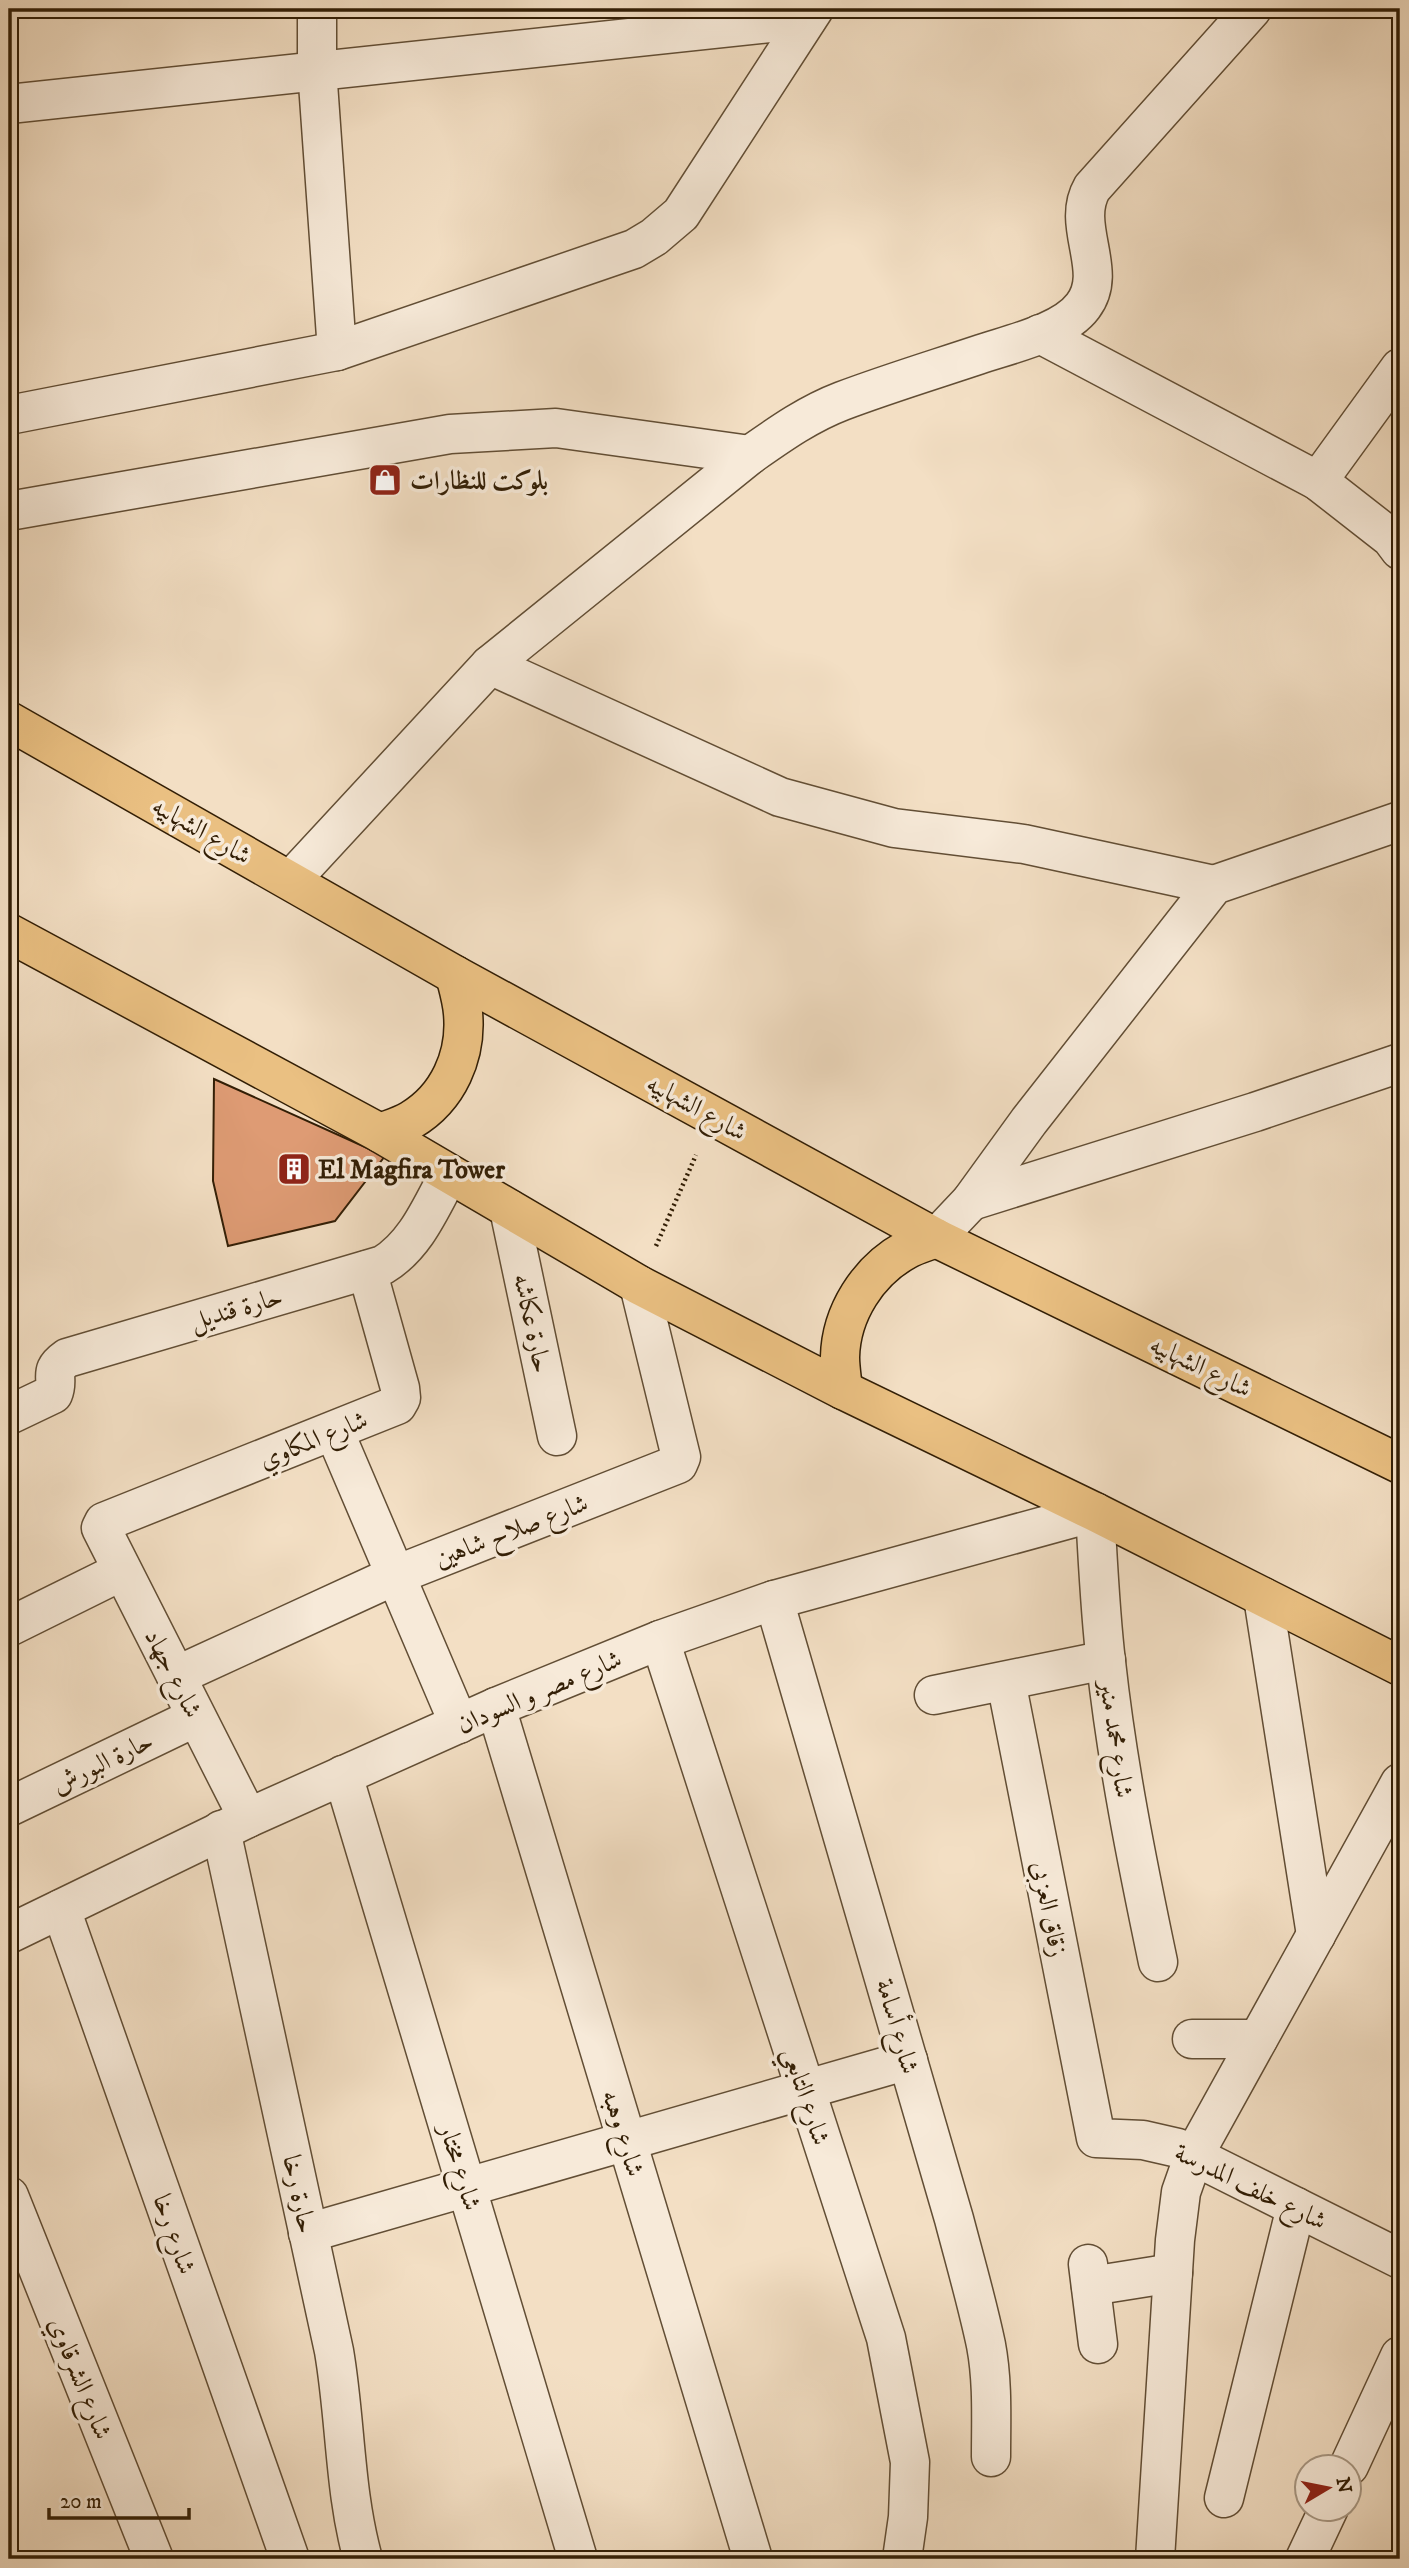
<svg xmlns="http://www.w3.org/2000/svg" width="1409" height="2568" font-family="'IM FELL DW Pica',Amiri,serif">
<rect width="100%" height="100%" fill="#f3dfc4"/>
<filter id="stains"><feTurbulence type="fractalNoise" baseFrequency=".00286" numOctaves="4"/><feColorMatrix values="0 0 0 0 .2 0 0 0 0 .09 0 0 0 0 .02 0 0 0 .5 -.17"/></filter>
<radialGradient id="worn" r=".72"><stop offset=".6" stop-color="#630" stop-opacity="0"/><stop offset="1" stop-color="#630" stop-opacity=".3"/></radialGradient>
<path fill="#de9b74" stroke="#321e05" stroke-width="2" d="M214,1079L385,1156L335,1221L228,1246L213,1181Z"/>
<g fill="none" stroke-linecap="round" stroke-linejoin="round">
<defs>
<g id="minor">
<path d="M317,9V69L337,351"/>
<path d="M9,104L807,19"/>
<path d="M1040,334L1318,481L1391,538L1400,550"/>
<path d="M9,415L337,351L634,249L654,237L681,214L814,9"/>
<path d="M1318,481L1400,368"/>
<path d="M9,511L450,434L556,428L750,455"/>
<path d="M490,665L780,797L894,828L1024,844L1214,885"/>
<path d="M291,880L490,665L750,455C780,434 808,414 842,401C887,384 933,370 978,355C1010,344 1063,333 1083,306C1110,271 1070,226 1092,188L1252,9"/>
<path d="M971,1201L1255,1112L1400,1063"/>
<path d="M509,1209L557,1436"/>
<path d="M936,1238L971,1201L1029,1121L1214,885L1400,821"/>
<path d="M9,1415L53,1394C60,1377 47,1372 67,1358L383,1265C416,1245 431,1207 449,1174"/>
<path d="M334,1431L459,1724"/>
<path d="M1263,1597L1316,1935"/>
<path d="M774,1600L954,2219C965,2261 977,2302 986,2345C993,2382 991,2420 991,2457"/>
<path d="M9,1627L122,1571"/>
<path d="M660,1640L886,2338L910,2462L908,2517L902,2559"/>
<path d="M176,1676L396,1575L678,1464L681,1457L639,1285"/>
<path d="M1006,1681L1096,2138L1143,2140L1178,2148L1400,2259"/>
<path d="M934,1695L1106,1660"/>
<path d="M496,1707L753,2559"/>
<path d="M343,1775L578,2559"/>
<path d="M9,1807L196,1717"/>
<path d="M248,1818L101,1528L104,1522L397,1405L401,1398L400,1388L367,1270"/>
<path d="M221,1830L334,2351C346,2421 344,2491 363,2559"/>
<path d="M61,1909L290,2559"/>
<path d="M9,1934L248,1818L496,1707L660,1640L774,1600L1095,1512C1098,1562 1100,1612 1106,1662C1117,1763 1137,1862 1158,1962"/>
<path d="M1192,2039H1258"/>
<path d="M9,2196L154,2559"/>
<path d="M308,2233L908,2060"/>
<path d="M1088,2264L1098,2344"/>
<path d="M1091,2286L1173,2273"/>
<path d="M1349,2466L1400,2356"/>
<path d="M1224,2498L1296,2207"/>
<path d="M1155,2559L1175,2240L1181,2192L1194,2155L1400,1783"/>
<path d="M1305,2559L1329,2508"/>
</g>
<g id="trunk">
<path d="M9,721L455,975L936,1238L1400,1464"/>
<path d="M9,933L380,1133L639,1285L843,1390L1095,1512L1400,1666"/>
<path d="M380,1133C390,1129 401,1126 411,1120C448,1098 467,1056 463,1013C462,1000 458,987 455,975"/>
<path d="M843,1390C842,1379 840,1368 840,1357C841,1313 868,1271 906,1250C915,1245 926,1242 936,1238"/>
</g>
</defs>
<use href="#minor" stroke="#624e35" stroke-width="41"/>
<use href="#trunk" stroke="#321e05" stroke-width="41"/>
<path stroke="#321e05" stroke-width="4.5" stroke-dasharray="2 3.5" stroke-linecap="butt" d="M656,1246L696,1155"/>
<use href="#minor" stroke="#f7ead9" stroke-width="38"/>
<use href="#trunk" stroke="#eac082" stroke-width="38"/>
</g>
<defs>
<symbol id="shop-square" viewBox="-11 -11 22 22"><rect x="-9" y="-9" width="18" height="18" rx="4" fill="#8f2418" stroke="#f7ead9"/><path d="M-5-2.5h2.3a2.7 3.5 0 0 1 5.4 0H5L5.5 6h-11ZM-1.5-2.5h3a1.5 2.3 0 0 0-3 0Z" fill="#fff"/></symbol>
<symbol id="building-square" viewBox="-11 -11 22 22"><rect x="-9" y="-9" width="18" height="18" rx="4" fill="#8f2418" stroke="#f7ead9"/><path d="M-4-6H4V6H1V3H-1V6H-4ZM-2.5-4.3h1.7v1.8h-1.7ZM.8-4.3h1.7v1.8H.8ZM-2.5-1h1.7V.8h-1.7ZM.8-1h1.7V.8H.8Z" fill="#fff"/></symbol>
</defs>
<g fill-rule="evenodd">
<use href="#shop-square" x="366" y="461" width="38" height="38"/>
<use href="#building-square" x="275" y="1150" width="38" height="38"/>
</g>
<g text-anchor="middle" stroke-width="7" stroke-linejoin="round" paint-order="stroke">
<g font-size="26" font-weight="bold" fill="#321e05" stroke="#f7ead9" text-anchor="start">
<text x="410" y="489">بلوكت للنظارات</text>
<text x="318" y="1178">El Magfira Tower</text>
</g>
<g font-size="26" fill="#321e05" stroke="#f7ead9">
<text transform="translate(202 830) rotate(30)" y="9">شارع الشهابيه</text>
<text transform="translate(697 1107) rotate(29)" y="9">شارع الشهابيه</text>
<text transform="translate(236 1308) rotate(-16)" y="9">حارة قنديل</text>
<text transform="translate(533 1323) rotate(78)" y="9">حارة عكاشه</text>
<text transform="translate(1201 1366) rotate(26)" y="9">شارع الشهابيه</text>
<text transform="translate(313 1439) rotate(-22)" y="9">شارع المكاوي</text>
<text transform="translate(511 1530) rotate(-21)" y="9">شارع صلاح شاهين</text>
<text transform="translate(174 1673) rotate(63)" y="9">شارع جهاد</text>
<text transform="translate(539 1691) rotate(-23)" y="9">شارع مصر و السودان</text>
<text transform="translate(1117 1739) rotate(82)" y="9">شارع محمد منير</text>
<text transform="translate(102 1762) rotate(-26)" y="9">حارة البورش</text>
<text transform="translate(1050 1909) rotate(79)" y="9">زقاق العزبى</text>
<text transform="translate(898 2026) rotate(74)" y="9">شارع أسامة</text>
<text transform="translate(807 2096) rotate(72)" y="9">شارع التابعي</text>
<text transform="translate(624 2133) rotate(73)" y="9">شارع وهبه</text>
<text transform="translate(461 2167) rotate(73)" y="9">شارع مختار</text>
<text transform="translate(1251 2186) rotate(26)" y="9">شارع خلف المدرسة</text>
<text transform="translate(300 2194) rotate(78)" y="9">حارة رخا</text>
<text transform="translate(175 2234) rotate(71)" y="9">شارع رخا</text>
<text transform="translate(81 2378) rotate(68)" y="9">شارع الشرقاوي</text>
</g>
</g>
<rect width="1409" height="2568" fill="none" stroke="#f3dfc4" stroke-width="35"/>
<rect x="10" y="10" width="1388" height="2547" fill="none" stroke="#321e05" stroke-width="3.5"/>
<rect x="18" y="18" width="1374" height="2533" fill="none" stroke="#321e05" stroke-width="2"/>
<g transform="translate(1328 2488) rotate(80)"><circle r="33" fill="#f7ead9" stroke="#a89884" stroke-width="2"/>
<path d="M0-5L12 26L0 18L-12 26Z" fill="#8f2418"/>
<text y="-10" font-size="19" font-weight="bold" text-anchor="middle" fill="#321e05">N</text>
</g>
<path d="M49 2508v10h140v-10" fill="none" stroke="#321e05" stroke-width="3.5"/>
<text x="60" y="2508" font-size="21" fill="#321e05" stroke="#f7ead9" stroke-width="5" paint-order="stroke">20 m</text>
<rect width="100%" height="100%" filter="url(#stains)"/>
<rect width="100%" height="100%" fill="url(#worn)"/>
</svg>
